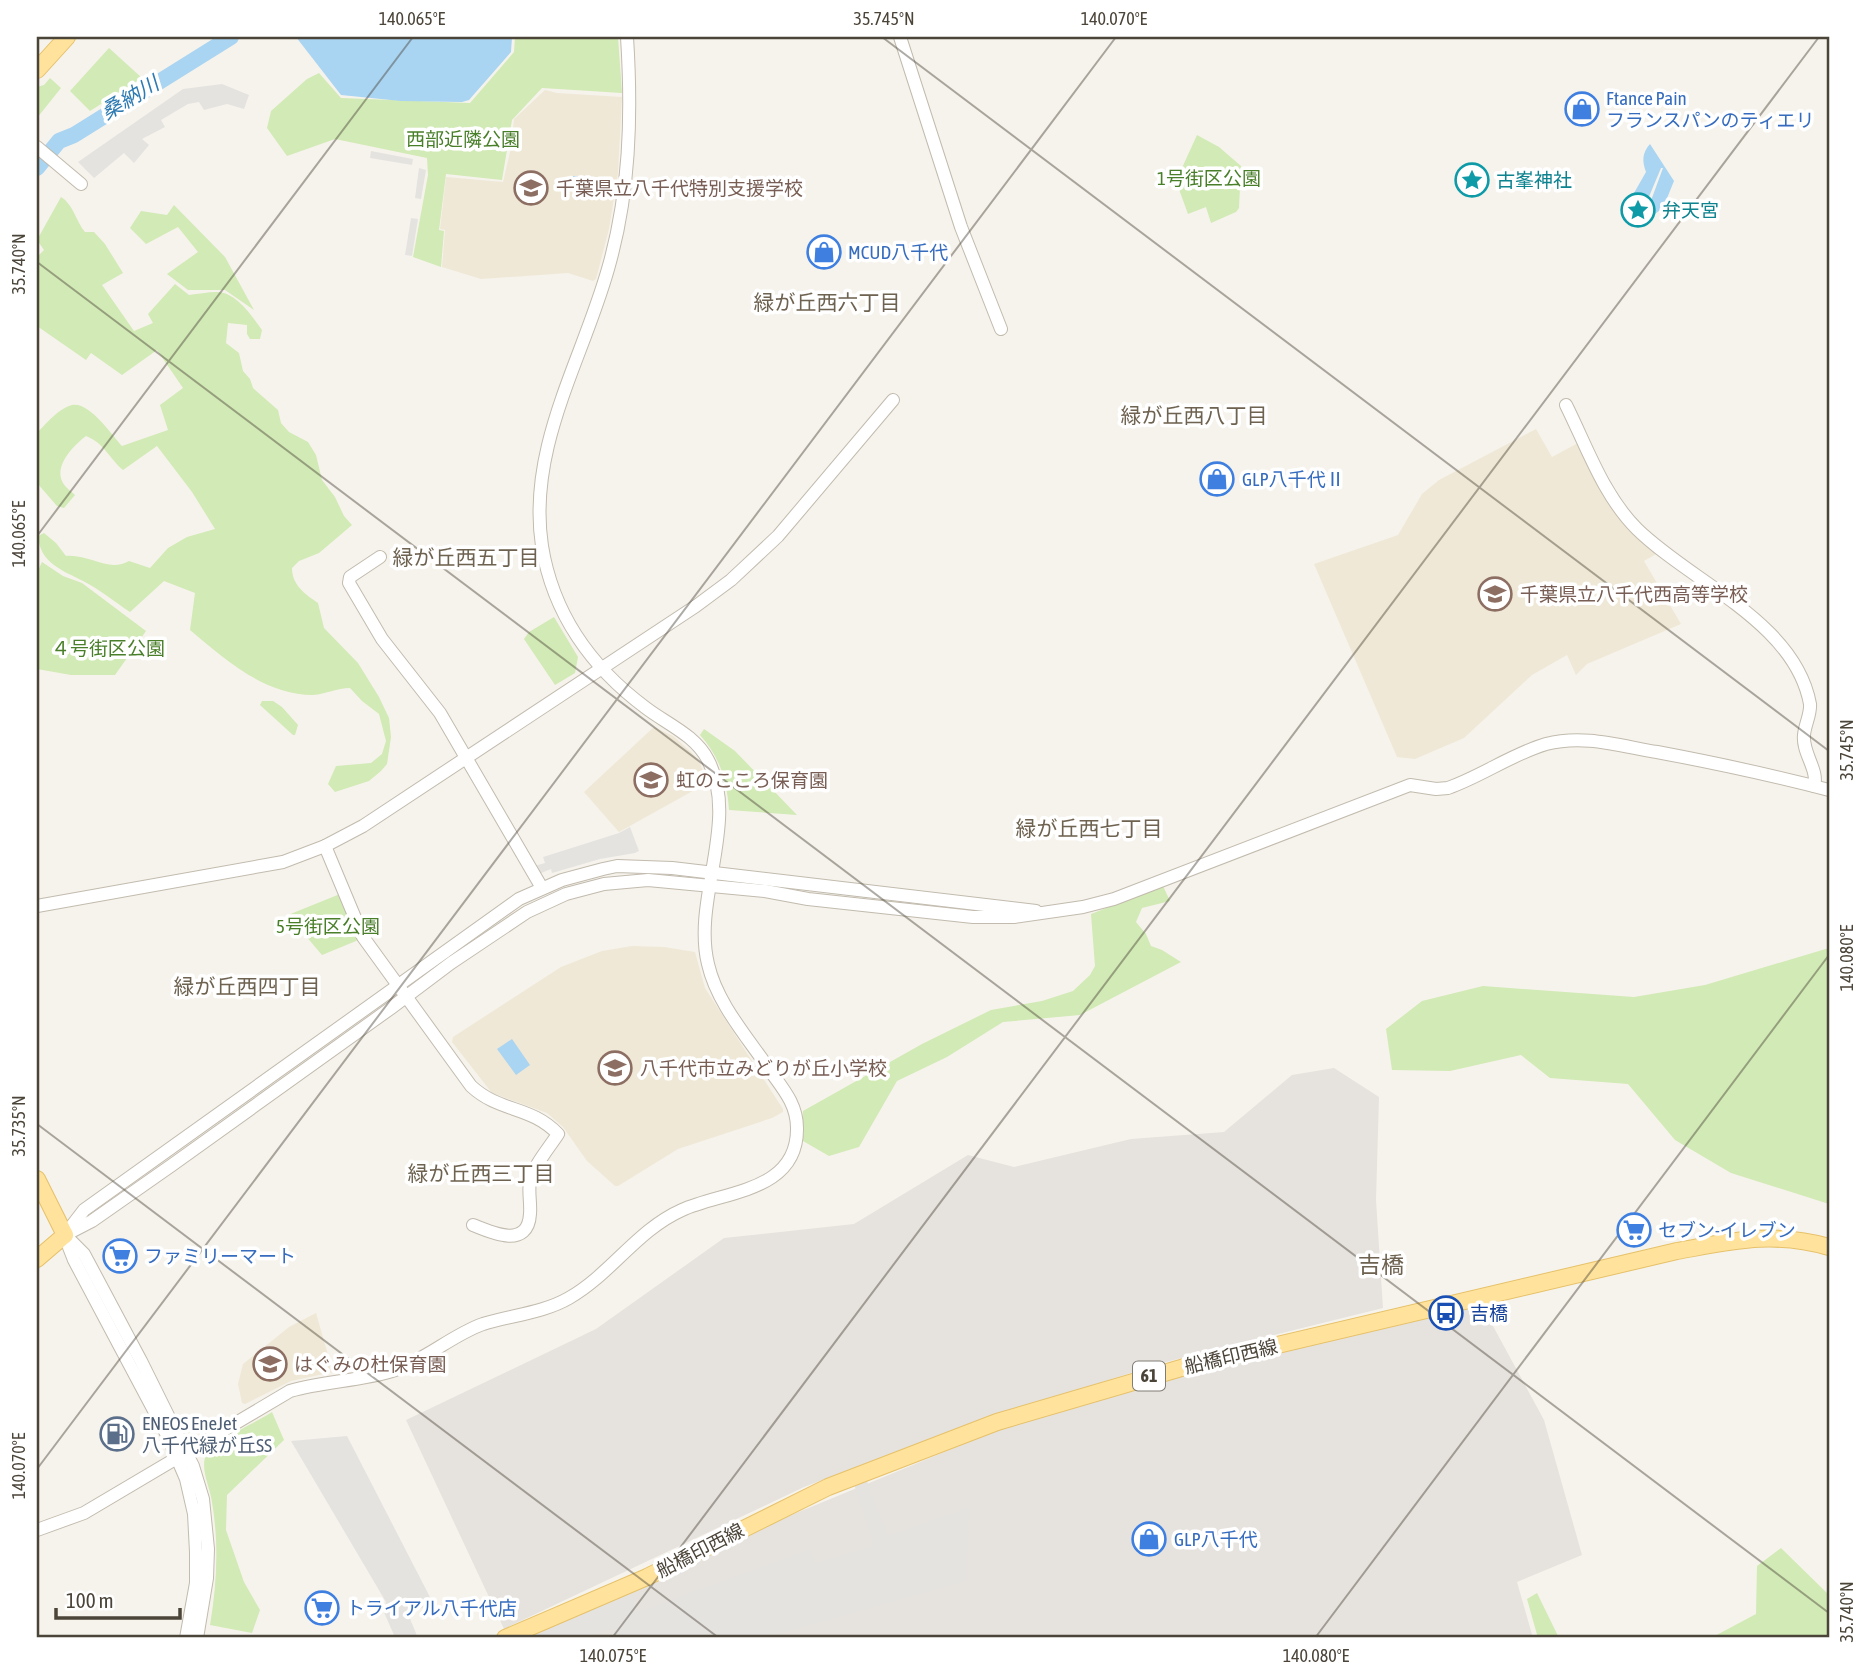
<svg xmlns="http://www.w3.org/2000/svg" width="1866" height="1675" font-family="'Asap Condensed','Noto Sans JP',sans-serif">
<rect width="100%" height="100%" fill="#f6f3ec"/>
<g fill="#e6e2dd">
<path d="M1334,1068L1379,1097L1376,1200L1383,1308L1162,1363L955,1429L804,1487L504,1629L406,1420L596,1329L724,1238L854,1224L968,1155L1014,1167L1131,1139L1224,1132L1292,1075Z"/>
<path d="M1481,1304L1544,1420L1582,1555L1517,1582L1533,1638H529L789,1516L1020,1421L1189,1374Z"/>
</g>
<g fill="#efe8d6">
<path d="M545,90L557,93L622,97L618,173L609,229L596,279L593,281L568,273L481,279L442,267L445,230L440,229L446,177L503,182L511,148L514,119Z"/>
<path d="M1536,429L1552,457L1578,443L1604,496L1614,512L1658,553L1644,561L1681,624L1587,664L1576,675L1567,655L1532,675L1464,738L1415,759L1397,757L1314,564L1398,535L1422,494L1439,480Z"/>
<path d="M654,727L673,736L692,753L700,763L707,783L619,832L584,792Z"/>
<path d="M632,946L664,947L695,952L705,988L783,1109V1112L772,1118L678,1149L618,1186H615L587,1161L563,1127L547,1113L492,1093L452,1042L453,1037L561,967L602,951Z"/>
<path d="M316,1313L333,1372L291,1381L245,1404L242,1403L238,1384L243,1364L289,1327Z"/>
</g>
<g fill="#d2eab5">
<path d="M515,37H618L622,93L542,88L512,120L502,180L446,174L439,230L444,231L441,267L413,257L428,175L427,158L335,139L287,156L267,128L271,111L307,79L319,73L341,98L470,103L514,52Z"/>
<path d="M109,48L142,78L90,111L70,91Z"/>
<path d="M50,78L61,88L37,118V87L44,85Z"/>
<path d="M1197,135L1219,147L1241,166L1239,208L1236,212L1211,223L1206,207L1188,214L1176,181Z"/>
<path d="M61,197C73,204 76,221 85,232H94L105,244L123,273L102,285L134,331L153,323L148,314L175,284L189,295C198,294 207,292 217,292C236,292 252,316 262,330L260,339H250L247,334V325L228,323L226,343L239,353L243,371L250,379L253,388L278,410L281,423L289,432L308,442L316,455L322,480L335,497L344,516L352,525L319,553L299,561L292,568C292,585 305,594 318,603L324,628L358,663L379,697L389,718L391,737L387,764L381,771L369,781L335,792L328,784L336,766L371,763L382,754L386,741L379,714L362,701L350,688C337,688 326,694 313,695C264,695 225,659 190,630L195,593L164,581L130,612C115,602 99,589 83,581C62,570 40,563 38,536L44,533L56,543L66,556C90,554 109,573 129,561L150,568L168,548L187,537L215,529L192,492L157,446L123,470C109,458 104,443 86,436C74,445 53,466 63,483C65,487 72,492 75,495L64,508L57,506L37,483V433C46,424 59,408 72,405C89,401 112,435 122,446L168,430L160,405L183,388L157,350L122,375L91,353L86,360L37,326V257L44,250L37,240Z"/>
<path d="M174,205L225,257L254,310L225,290H188L167,274L198,252L178,227L146,244L130,228L141,211L167,215Z"/>
<path d="M42,562L63,576L82,583L146,631L115,675H71L37,669V573Z"/>
<path d="M554,617L578,657L575,673L555,685L524,639L529,632Z"/>
<path d="M262,701H273L282,707L298,725L295,735H293L260,705Z"/>
<path d="M704,729L735,751L797,815L729,810C727,781 720,757 700,735Z"/>
<path d="M1163,886L1170,901L1142,908L1136,922L1146,934L1151,946L1162,950L1181,962L1080,1015L1003,1022L947,1057L897,1081L859,1147L829,1156L803,1141V1111L922,1044L991,1010L1042,1001L1073,991L1090,975L1095,966L1091,914Z"/>
<path d="M340,894L358,938L356,941L322,955L288,915Z"/>
<path d="M1829,948V1204L1731,1173L1675,1140L1628,1084L1550,1078L1521,1055L1450,1071L1392,1070L1386,1029L1422,1001L1483,986L1634,997L1705,985Z"/>
<path d="M272,1412L284,1440L227,1495L226,1530L244,1582L260,1610L252,1633L210,1625C217,1583 219,1544 212,1502C210,1486 198,1466 208,1451C214,1442 260,1420 272,1412Z"/>
<path d="M1781,1548L1829,1595V1635L1818,1638H1711L1756,1614L1757,1566Z"/>
<path d="M1537,1593L1559,1638H1538L1527,1599Z"/>
</g>
<g fill="#e5e3e0">
<path d="M222,84L249,95L244,109L227,104L204,110L199,102L188,104L161,120L165,127L142,139L149,145L134,163L124,153L94,178L78,162L183,89Z"/>
<path d="M371,151L413,159L412,165L370,158Z"/>
<path d="M419,168L426,170L421,199L415,198Z"/>
<path d="M411,218L418,219L412,256L405,255Z"/>
<path d="M630,827L639,851L635,853L600,859L552,873L551,869L539,874L534,866L545,863L543,857L619,833Z"/>
<path d="M347,1436L433,1603L408,1614L418,1638H393L394,1635L383,1610L386,1602L291,1441Z"/>
<path d="M867,1481L888,1536L969,1507L967,1581L764,1638H617L613,1628L586,1638H523L631,1592L638,1612L810,1549L814,1563L874,1546L854,1484Z"/>
</g>
<g fill="#a9d4f2">
<path d="M296,37H512L511,52L469,100L462,102L401,101L341,95Z"/>
<path d="M1650,144L1674,181L1663,208L1648,219L1644,213L1649,206L1663,168H1661L1648,199L1635,201L1629,213L1626,207L1646,172C1642,161 1642,153 1650,144Z"/>
<path d="M573,176L593,178L591,192L572,190Z"/>
<path d="M512,1039L530,1065L516,1075L497,1049Z"/>
</g>
<g fill="none" stroke-linecap="round" stroke-linejoin="round">
<path stroke="#a9d4f2" stroke-width="16" d="M37,168L59,141L74,135L231,37"/>
<defs>
<g id="tertiary">
<path d="M900,37L961,227L1001,329"/>
<path d="M37,147L81,184"/>
<path d="M1566,405C1587,447 1603,495 1637,529C1692,583 1795,622 1810,704C1811,714 1805,724 1804,735C1802,753 1819,770 1814,786"/>
<path d="M380,557L350,577L349,583L382,639L440,713L542,888"/>
<path d="M325,846L363,937L471,1086C500,1113 530,1105 558,1134C549,1148 534,1165 530,1181C528,1192 531,1203 530,1214C528,1249 492,1233 473,1225"/>
<path d="M37,906L283,862L325,846L363,826L696,606L731,580L778,536L893,400"/>
<path d="M67,1232L84,1210L519,899L562,880L603,869L617,866L672,868L1036,911"/>
<path d="M65,1235L92,1221L172,1165L391,1008L451,963L527,912L566,894L604,884L648,880L765,891L808,899L973,917H1014L1083,907L1114,899L1410,785L1436,789L1448,788C1482,776 1512,754 1546,744C1584,734 1620,746 1657,752C1715,763 1772,775 1829,790"/>
<path d="M65,1235L84,1254L141,1361L193,1466L203,1499L208,1549L207,1578L197,1638"/>
<path d="M67,1242L74,1260L168,1437L186,1479L194,1514L196,1552V1583L186,1638"/>
<path d="M37,1530L84,1513L290,1391C324,1381 362,1381 395,1370C427,1359 452,1335 483,1324C512,1315 543,1313 569,1298C611,1274 637,1230 682,1210C724,1191 798,1192 797,1128C797,1105 784,1090 771,1072C749,1039 717,1004 708,964C692,899 740,821 708,760C695,735 667,724 646,708C592,668 553,614 542,546C527,448 582,361 608,269C630,193 632,115 627,37"/>
</g>
<g id="primary">
<path d="M37,70L67,37"/>
<path d="M37,1179L65,1235"/>
<path d="M37,1259L65,1235"/>
<path d="M505,1638L647,1577L828,1487L997,1422L1188,1366L1677,1251C1733,1241 1773,1231 1829,1247"/>
</g>
</defs>
<use href="#tertiary" stroke="#c2bbae" stroke-width="14"/>
<use href="#primary" stroke="#e6c16a" stroke-width="18"/>
<use href="#tertiary" stroke="#fff" stroke-width="12"/>
<use href="#primary" stroke="#ffe39c" stroke-width="16"/>
</g>
<path fill="none" stroke="#4b4439" stroke-width="2" stroke-opacity="0.45" d="M882,37L1829,751M37,262L1829,1613M37,536L413,37M37,1124L719,1638M37,1469L1116,37M612,1638L1819,37M1315,1638L1829,955"/>
<defs>
<symbol id="shop-ring" viewBox="-11 -11 22 22"><circle r="9.5" fill="#fff" stroke="#3f7fe0" stroke-width="1.5"/><path d="M-5-2.5h2.3a2.7 3.5 0 0 1 5.4 0H5L5.5 6h-11ZM-1.5-2.5h3a1.5 2.3 0 0 0-3 0Z" fill="#3f7fe0"/></symbol>
<symbol id="sight-ring" viewBox="-11 -11 22 22"><circle r="9.5" fill="#fff" stroke="#0f9aa8" stroke-width="1.5"/><path d="M0-6L1.8-2.2L6-1.7L2.9 1.2L3.7 5.4L0 3.3L-3.7 5.4L-2.9 1.2L-6-1.7L-1.8-2.2Z" fill="#0f9aa8"/></symbol>
<symbol id="school-ring" viewBox="-11 -11 22 22"><circle r="9.5" fill="#fff" stroke="#8d6e63" stroke-width="1.5"/><path d="M0-5L7-2L0 1L-7-2ZM-4 1L0 2.5L4 1V4Q0 6-4 4Z" fill="#8d6e63"/></symbol>
<symbol id="supermarket-ring" viewBox="-11 -11 22 22"><circle r="9.5" fill="#fff" stroke="#3f7fe0" stroke-width="1.5"/><path d="M-6-5.5h2.5l.6 2H6L4.5 2H-2.5L-4.4-4H-6ZM-1.5 3.2a1.3 1.3 0 1 0 .1 0ZM3 3.2a1.3 1.3 0 1 0 .1 0Z" fill="#3f7fe0"/></symbol>
<symbol id="bus-ring" viewBox="-11 -11 22 22"><circle r="9.5" fill="#fff" stroke="#1a4fb4" stroke-width="1.5"/><path d="M-5-6H5V4H4V6H2V4H-2V6H-4V4H-5ZM-3.5-4V0h7V-4ZM-3.5 1.2v1.5H-2V1.2ZM2 1.2v1.5H3.5V1.2Z" fill="#1a4fb4"/></symbol>
<symbol id="fuel-ring" viewBox="-11 -11 22 22"><circle r="9.5" fill="#fff" stroke="#5c6f8a" stroke-width="1.5"/><path d="M-5.5-6h7V0h2V4h1.3V-2.5L3-4.5l.8-.8L6-3V5H2.5V1h-1V6h-7ZM-4.2-4.7v3.2H.2V-4.7Z" fill="#5c6f8a"/></symbol>
</defs>
<g fill-rule="evenodd">
<use href="#shop-ring" x="1563" y="90" width="38" height="38"/>
<use href="#sight-ring" x="1453" y="161" width="38" height="38"/>
<use href="#school-ring" x="512" y="169" width="38" height="38"/>
<use href="#sight-ring" x="1619" y="191" width="38" height="38"/>
<use href="#shop-ring" x="805" y="233" width="38" height="38"/>
<use href="#shop-ring" x="1198" y="460" width="38" height="38"/>
<use href="#school-ring" x="1476" y="575" width="38" height="38"/>
<use href="#school-ring" x="632" y="761" width="38" height="38"/>
<use href="#school-ring" x="596" y="1049" width="38" height="38"/>
<use href="#supermarket-ring" x="1615" y="1211" width="38" height="38"/>
<use href="#supermarket-ring" x="101" y="1237" width="38" height="38"/>
<use href="#bus-ring" x="1427" y="1294" width="38" height="38"/>
<use href="#school-ring" x="251" y="1345" width="38" height="38"/>
<use href="#fuel-ring" x="98" y="1415" width="38" height="38"/>
<use href="#shop-ring" x="1130" y="1520" width="38" height="38"/>
<use href="#supermarket-ring" x="303" y="1589" width="38" height="38"/>
</g>
<g text-anchor="middle" stroke-width="7" stroke-linejoin="round" paint-order="stroke">
<rect fill="#fff" stroke="#817c74" stroke-width="2" x="1133" y="1361.5" width="32" height="29" rx="5"/>
<g font-size="18" font-weight="bold" fill="#4b4439">
<text x="1149" y="1382">61</text>
</g>
<g font-size="19" fill="#366cbe" stroke="#fff" text-anchor="start">
<text x="1606" y="105">Ftance Pain<tspan x="1606" dy="22">フランスパンのティエリ</tspan></text>
<text x="848" y="259">MCUD八千代</text>
<text x="1242" y="486">GLP八千代Ⅱ</text>
<text x="1658" y="1237">セブン-イレブン</text>
<text x="144" y="1263">ファミリーマート</text>
<text x="1174" y="1546">GLP八千代</text>
<text x="346" y="1615">トライアル八千代店</text>
</g>
<g font-size="19" fill="#4a7f2a" stroke="#fff">
<text x="463" y="146">西部近隣公園</text>
<text x="1209" y="185">1号街区公園</text>
<text x="108" y="655">４号街区公園</text>
<text x="328" y="933">5号街区公園</text>
</g>
<g font-size="19" fill="#0d838f" stroke="#fff" text-anchor="start">
<text x="1496" y="187">古峯神社</text>
<text x="1662" y="217">弁天宮</text>
</g>
<g font-size="19" fill="#785e54" stroke="#fff" text-anchor="start">
<text x="556" y="195">千葉県立八千代特別支援学校</text>
<text x="1520" y="601">千葉県立八千代西高等学校</text>
<text x="676" y="787">虹のこころ保育園</text>
<text x="640" y="1075">八千代市立みどりが丘小学校</text>
<text x="294" y="1371">はぐみの杜保育園</text>
</g>
<g font-size="19" fill="#164399" stroke="#fff" text-anchor="start">
<text x="1470" y="1320">吉橋</text>
</g>
<g font-size="19" fill="#4b4439" stroke="#fff">
<text transform="translate(1231 1356) rotate(-13)" y="7">船橋印西線</text>
<text transform="translate(700 1550) rotate(-27)" y="7">船橋印西線</text>
</g>
<g font-size="19" fill="#4e5e75" stroke="#fff" text-anchor="start">
<text x="142" y="1430">ENEOS EneJet<tspan x="142" dy="22">八千代緑が丘SS</tspan></text>
</g>
<g font-size="21" font-style="italic" fill="#2e7ab2" stroke="#fff">
<text transform="translate(130 98) rotate(-31)" y="7">桑納川</text>
</g>
<g font-size="21" fill="#6e6250" stroke="#fff">
<text x="827" y="310">緑が丘西六丁目</text>
<text x="1194" y="423">緑が丘西八丁目</text>
<text x="466" y="565">緑が丘西五丁目</text>
<text x="1089" y="836">緑が丘西七丁目</text>
<text x="247" y="994">緑が丘西四丁目</text>
<text x="481" y="1181">緑が丘西三丁目</text>
</g>
<g font-size="23" fill="#6e6250" stroke="#fff">
<text x="1381" y="1273">吉橋</text>
</g>
</g>
<rect width="1866" height="1675" fill="none" stroke="#ffffff" stroke-width="77"/>
<path d="M56 1608v10h124v-10" fill="none" stroke="#4b4439" stroke-width="3.5"/>
<text x="66" y="1608" font-size="21" fill="#4b4439" stroke="#ffffff" stroke-width="5" paint-order="stroke">100 m</text>
<rect x="38" y="38" width="1790" height="1598" fill="none" stroke="#4b4439" stroke-width="2.5"/>
<g font-size="18" text-anchor="middle" fill="#4b4439">
<text x="412" y="25">140.065°E</text>
<text x="884" y="25">35.745°N</text>
<text x="1114" y="25">140.070°E</text>
<text transform="translate(19 264) rotate(-90)" y="6">35.740°N</text>
<text transform="translate(19 534) rotate(-90)" y="6">140.065°E</text>
<text transform="translate(1847 750) rotate(-90)" y="6">35.745°N</text>
<text transform="translate(1847 958) rotate(-90)" y="6">140.080°E</text>
<text transform="translate(19 1126) rotate(-90)" y="6">35.735°N</text>
<text transform="translate(19 1466) rotate(-90)" y="6">140.070°E</text>
<text transform="translate(1847 1612) rotate(-90)" y="6">35.740°N</text>
<text x="613" y="1662">140.075°E</text>
<text x="1316" y="1662">140.080°E</text>
</g>
</svg>
